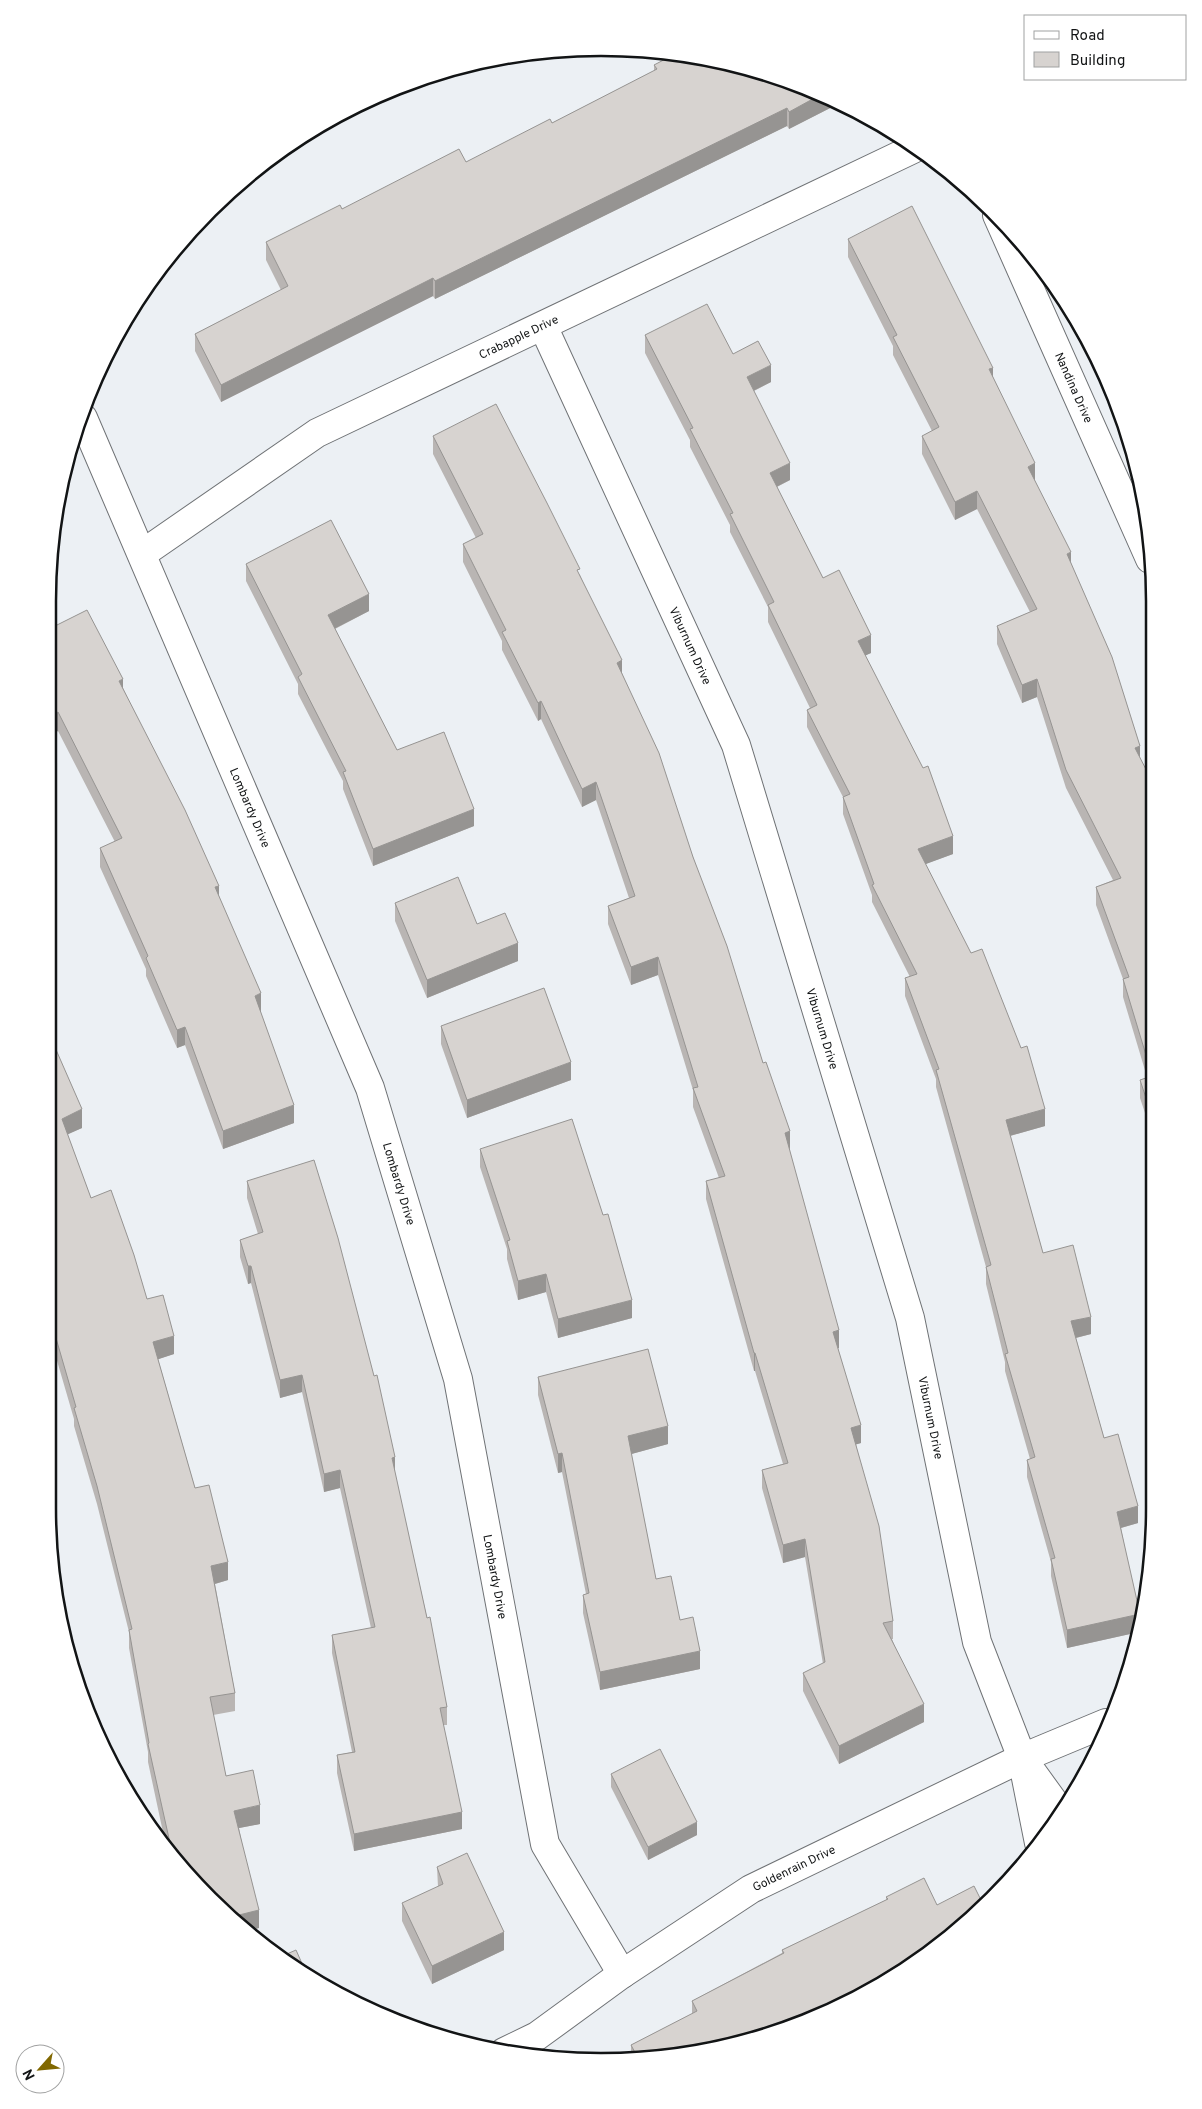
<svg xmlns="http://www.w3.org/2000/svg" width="1202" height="2109" font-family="Overpass,sans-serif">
<rect width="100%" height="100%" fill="#ecf0f4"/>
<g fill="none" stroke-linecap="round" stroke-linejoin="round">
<defs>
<g id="street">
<path id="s1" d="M997,215L1150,559"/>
<path id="s2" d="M543,326L736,745L910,1318L977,1642L1022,1758L1039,1843"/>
<path id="s3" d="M83,418L370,1088L458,1379L545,1844L622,1974"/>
<path id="s4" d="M142,554L317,433L913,149"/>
<path d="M1027,1765L1061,1812"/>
<path id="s5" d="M504,2052L537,2036L622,1974L751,1889L1022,1758L1106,1723"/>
</g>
</defs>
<use href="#street" stroke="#6f7275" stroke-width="30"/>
<use href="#street" stroke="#fff" stroke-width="28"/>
</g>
<g fill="#b9b5b3">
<path d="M654,65L779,77L838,104L789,129L787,126L435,299L433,296L221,402L195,351V334L281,290L266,260V242L342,209L466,162L552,123L654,71Z"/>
<path d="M848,239L993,377L1035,481L1071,563L1140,759L1151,779L1152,1134L1140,1098V1080L1147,1077L1123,997V979L1096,905V887L1113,880L1066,788L1037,697L1022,703L997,644V626L1030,612L977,509L955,520L922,454V436L932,431L893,355V346L848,257Z"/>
<path d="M645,335L733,354L771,382L754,391L790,480L777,487L823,578L871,653L865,655L953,854L925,864L1045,1126L1010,1136L1043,1253L1091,1334L1076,1338L1104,1438L1138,1523L1121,1528L1140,1624L1139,1632L1067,1648L1051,1576V1562L1027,1477V1460L1030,1459L1005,1371V1362L986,1284V1267L936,1087V1079L905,996V978L910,977L872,902V895L843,814V797L807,727V710L810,708L768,622V607L730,532V525L690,447V440L645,353Z"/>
<path d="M433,436L580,575L622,673L693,857L763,1063L790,1149L789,1150L839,1348H838L861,1443L856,1444L893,1621V1639H892L924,1722L839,1764L803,1691V1673L823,1664L805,1557L783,1563L762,1488V1470L783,1464L755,1371H754L706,1199V1181L719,1178L693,1107V1090L658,975L631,985L608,924V906L629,898L596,800L582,807L541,719L538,721L502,650V641L463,562V544L476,538L433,454Z"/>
<path d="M246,564L369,611L335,629L397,750L474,826L373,866L343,789V781L298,694V684L246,581Z"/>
<path d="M49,629L123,688L219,896L261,1012H260L294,1123L223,1149L185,1045L177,1048L146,976V969L100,867V848L115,842L58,731L49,735Z"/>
<path d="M395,903L477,924L518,961L427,998L395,921Z"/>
<path d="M441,1026L571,1080L467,1118L441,1044Z"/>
<path d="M50,1036L82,1128L67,1134L91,1198L147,1299L174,1354L158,1359L195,1488L228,1580L215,1584L235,1693V1711L213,1715L226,1776L260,1824L239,1828L259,1928L248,1931L210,1900L167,1851L148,1762V1752L129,1648V1632L97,1504L74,1426V1419L51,1340Z"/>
<path d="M480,1149L632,1318L558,1338L546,1292L518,1300L507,1259V1249L480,1167Z"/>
<path d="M247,1181L395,1474L447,1707V1725H443L462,1829L354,1851L337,1773V1755L352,1752L332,1653V1635L371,1628L340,1488L324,1492L302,1392L280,1398L251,1283L248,1284L240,1257V1240L258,1234L247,1198Z"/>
<path d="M538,1377L668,1444L631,1454L656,1579L680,1620L700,1669L600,1690L583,1613V1595L586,1594L562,1472L558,1473L538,1395Z"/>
<path d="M611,1774L697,1835L648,1860L611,1787Z"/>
<path d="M437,1867L504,1950L432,1984L402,1921V1903L438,1887Z"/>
<path d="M886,1897L937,1905L709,2051L637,2060H631V2045L692,2014V2001L782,1953V1950L886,1900Z"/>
</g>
<g fill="#969492">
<path d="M820,95L838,104L789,129V112Z"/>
<path d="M787,108V126L435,299V281Z"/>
<path d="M433,278V296L221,402V385Z"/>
<path d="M771,365V382L747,394V377Z"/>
<path d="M993,368V385L989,369Z"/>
<path d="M790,463V480L770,490V473Z"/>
<path d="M1035,463V481L1028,484V467Z"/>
<path d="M977,491V509L955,520V502Z"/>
<path d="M58,537V555L50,559L53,539Z"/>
<path d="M1071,552V569L1067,554Z"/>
<path d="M369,594V611L328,632V615Z"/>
<path d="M871,635V653L858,659V641Z"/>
<path d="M622,660V678L617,663Z"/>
<path d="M123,679V698L119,681Z"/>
<path d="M1037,679V697L1022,703V685Z"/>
<path d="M541,701V719L538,721V703Z"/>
<path d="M58,712V731L49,735V717Z"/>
<path d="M1140,746V764L1135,748Z"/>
<path d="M596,782V800L582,807V789Z"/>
<path d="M474,809V826L373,866V849Z"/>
<path d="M953,836V854L918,867V849Z"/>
<path d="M219,886V904L215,887Z"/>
<path d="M518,943V961L427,998V980Z"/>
<path d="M658,957V975L631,985V967Z"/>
<path d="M50,991H51L50,1009Z"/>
<path d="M261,993V1012L255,1015V996Z"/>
<path d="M185,1027V1045L177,1048V1030Z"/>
<path d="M571,1062V1080L467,1118V1100Z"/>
<path d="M294,1105V1123L223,1149V1131Z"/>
<path d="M82,1109V1128L62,1137V1119Z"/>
<path d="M1045,1109V1126L1006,1137V1120Z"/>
<path d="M790,1131V1149L785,1151V1133Z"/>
<path d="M248,1266H251V1283L248,1284Z"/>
<path d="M546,1274V1292L518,1300V1281Z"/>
<path d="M632,1300V1318L558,1338V1319Z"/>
<path d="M1091,1317V1334L1071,1339V1321Z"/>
<path d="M839,1330V1348L833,1350V1332Z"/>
<path d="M174,1336V1354L153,1361V1342Z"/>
<rect x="754" y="1353" width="1" height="18"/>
<path d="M302,1375V1392L280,1398V1380Z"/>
<path d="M861,1425V1443L851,1446V1428Z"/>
<path d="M668,1426V1444L628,1455V1436Z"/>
<path d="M562,1453V1472L558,1473V1454Z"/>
<path d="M395,1457V1475L392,1458Z"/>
<path d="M340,1470V1488L324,1492V1474Z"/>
<path d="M1138,1506V1523L1117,1529V1512Z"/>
<path d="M805,1539V1557L783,1563V1545Z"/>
<path d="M228,1562V1580L211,1585V1566Z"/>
<path d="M1140,1614V1624L1139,1632L1067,1648V1630Z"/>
<path d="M700,1651V1669L600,1690V1672Z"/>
<path d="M924,1704V1722L839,1764V1746Z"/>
<path d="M260,1805V1824L234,1829V1811Z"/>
<path d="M462,1812V1829L354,1851V1834Z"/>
<path d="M697,1822V1835L648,1860V1847Z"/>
<path d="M259,1910V1928L248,1931L231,1917Z"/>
<path d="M504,1932V1950L432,1984V1966Z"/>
</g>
<g fill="#d7d3d0" stroke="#969492">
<path d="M677,53L779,77L820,95L789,112L787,108L435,281L433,278L221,385L195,334L288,286L266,242L340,205L342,209L459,149L466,162L550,119L552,123L657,69L654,65Z"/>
<path d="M912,206L993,368L989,369L1035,463L1028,467L1071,552L1067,554L1112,657L1140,746L1135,748L1151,779L1152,1075L1123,979L1129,977L1096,887L1121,878L1066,770L1037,679L1022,685L997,626L1037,609L977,491L955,502L922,436L939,427L893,337L897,335L848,239Z"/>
<path d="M707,304L733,354L758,341L771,365L747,377L790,463L770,473L823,578L839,570L871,635L858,641L923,768L928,766L953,836L918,849L971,953L982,949L1021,1048L1027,1046L1045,1109L1006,1120L1043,1253L1073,1245L1091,1317L1071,1321L1104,1438L1118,1434L1138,1506L1117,1512L1140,1614L1067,1630L1051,1559L1055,1558L1027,1460L1035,1457L1005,1354L1008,1353L986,1267L991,1265L936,1070L939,1069L905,978L917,974L872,885L874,884L843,797L850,794L807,710L817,705L768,605L774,602L730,514L733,513L690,429L693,428L645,335Z"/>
<path d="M496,404L547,503L580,569L577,570L622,660L617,663L659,753L693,857L727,946L763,1063L766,1062L790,1131L785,1133L839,1330L833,1332L861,1425L851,1428L879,1526L893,1621L883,1623L924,1704L839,1746L803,1673L825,1662L805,1539L783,1545L762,1470L788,1463L755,1353H754L706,1181L725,1176L693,1088L698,1087L658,957L631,967L608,906L635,896L596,782L582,789L541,701L538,703L502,632L506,630L463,544L483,534L433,436Z"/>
<path d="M331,520L369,594L328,615L397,750L444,732L474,809L373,849L343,772L346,771L298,677L302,674L246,564Z"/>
<path d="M54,530L58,537L53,539Z"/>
<path d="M87,610L123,679L119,681L185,810L219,886L215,887L261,993L255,996L294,1105L223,1131L185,1027L177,1030L146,958L148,956L100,848L122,838L58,712L49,717V629Z"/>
<path d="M458,877L477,924L505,913L518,943L427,980L395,903Z"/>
<path d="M544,988L571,1062L467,1100L441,1026Z"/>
<path d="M50,1036L82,1109L62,1119L91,1198L111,1190L134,1255L147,1299L163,1295L174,1336L153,1342L195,1488L209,1485L228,1562L211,1566L235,1693L210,1697L226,1776L253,1770L260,1805L234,1811L259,1910L231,1917L210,1900L169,1853L172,1852L148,1744L149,1743L129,1630L132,1629L97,1486L74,1408L76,1407L51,1321Z"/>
<path d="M1152,1076V1116L1140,1080Z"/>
<path d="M572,1119L603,1215L608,1214L632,1300L558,1319L546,1274L518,1281L507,1241L510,1240L480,1149Z"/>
<path d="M314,1160L338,1238L374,1376L377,1375L395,1457L392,1458L427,1618L430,1617L447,1707L440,1708L462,1812L354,1834L337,1755L355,1752L332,1635L375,1627L340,1470L324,1474L302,1375L280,1380L251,1266H248L240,1240L263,1232L247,1181Z"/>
<path d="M648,1349L668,1426L628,1436L656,1579L671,1576L680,1620L693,1617L700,1651L600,1672L583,1595L589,1593L562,1453L558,1454L538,1377Z"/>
<path d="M660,1749L697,1822L648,1847L611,1774Z"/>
<path d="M467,1853L504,1932L432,1966L402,1903L443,1884L437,1867Z"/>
<path d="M924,1878L937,1905L974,1886L984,1906L966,1924L878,1987L813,2019L709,2051L639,2060L631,2045L697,2011L692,2001L784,1953L782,1950L888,1899L886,1897Z"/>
<path d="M296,1950L308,1977L293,1968L280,1957Z"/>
<path d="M325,1979L329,1989L318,1982Z"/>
</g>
<g text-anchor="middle" stroke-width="5" stroke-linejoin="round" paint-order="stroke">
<g font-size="12" fill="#121415" stroke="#fff">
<text dy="4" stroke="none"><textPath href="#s4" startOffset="436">Crabapple Drive</textPath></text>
<text dy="4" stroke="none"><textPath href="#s1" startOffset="189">Nandina Drive</textPath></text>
<text dy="4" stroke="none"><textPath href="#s2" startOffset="352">Viburnum Drive</textPath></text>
<text dy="4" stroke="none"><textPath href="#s3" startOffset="424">Lombardy Drive</textPath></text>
<text dy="4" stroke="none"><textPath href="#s2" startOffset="758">Viburnum Drive</textPath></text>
<text dy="4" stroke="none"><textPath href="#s3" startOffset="829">Lombardy Drive</textPath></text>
<text dy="4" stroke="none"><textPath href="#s2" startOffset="1162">Viburnum Drive</textPath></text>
<text dy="4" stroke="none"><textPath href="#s3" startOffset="1234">Lombardy Drive</textPath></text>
<text dy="4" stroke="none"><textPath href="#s5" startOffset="344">Goldenrain Drive</textPath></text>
</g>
</g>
<path d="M0 0H1202V2109H0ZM601 56H601A545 545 0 0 1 1146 601V1508A545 545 0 0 1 601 2053H601A545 545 0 0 1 56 1508V601A545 545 0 0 1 601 56Z" fill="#fff" fill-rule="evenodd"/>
<path fill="none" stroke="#121415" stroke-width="2.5" d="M601 56H601A545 545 0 0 1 1146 601V1508A545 545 0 0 1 601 2053H601A545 545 0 0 1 56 1508V601A545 545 0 0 1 601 56Z"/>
<rect x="1024" y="15" width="162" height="65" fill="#ffffff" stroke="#a0a1a1"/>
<rect x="1034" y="31" width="25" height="8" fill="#ffffff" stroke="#a0a1a1"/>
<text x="1070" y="40" font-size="15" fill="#121415">Road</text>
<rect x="1034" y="52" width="25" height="15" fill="#d7d3d0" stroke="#a0a1a1"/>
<text x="1070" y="65" font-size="15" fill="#121415">Building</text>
<g transform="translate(40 2069) rotate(243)"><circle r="24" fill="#ffffff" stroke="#a0a1a1"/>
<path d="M0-4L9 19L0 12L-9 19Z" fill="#816800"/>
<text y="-8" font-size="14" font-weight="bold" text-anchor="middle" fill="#121415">N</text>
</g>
</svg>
